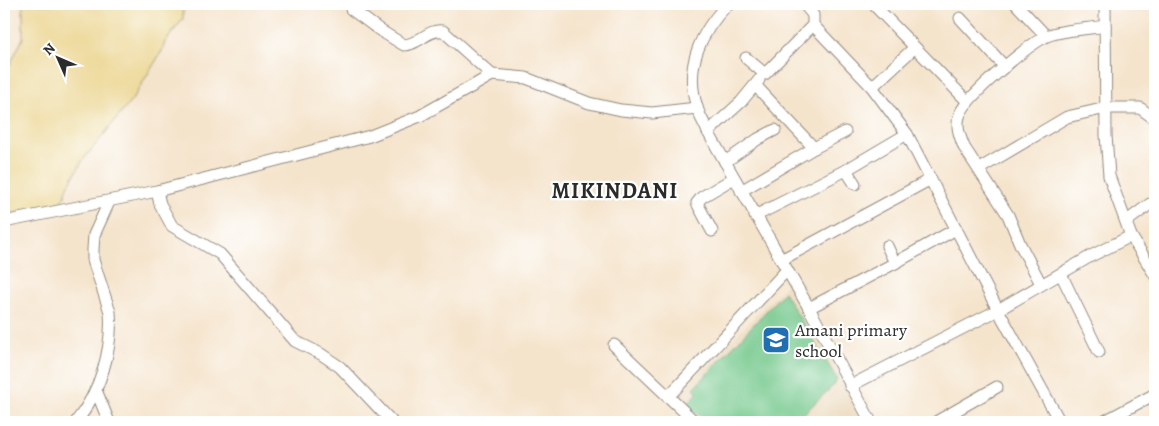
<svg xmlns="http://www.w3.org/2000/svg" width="1159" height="426" font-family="Alegreya,serif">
<rect width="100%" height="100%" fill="#fff"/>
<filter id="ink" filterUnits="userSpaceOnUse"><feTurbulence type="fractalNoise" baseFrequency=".02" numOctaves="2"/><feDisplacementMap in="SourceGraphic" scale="10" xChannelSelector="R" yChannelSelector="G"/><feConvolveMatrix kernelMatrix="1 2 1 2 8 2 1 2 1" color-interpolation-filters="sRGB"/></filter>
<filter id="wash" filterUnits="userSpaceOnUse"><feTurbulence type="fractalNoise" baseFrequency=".0096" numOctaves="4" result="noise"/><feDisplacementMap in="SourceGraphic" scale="20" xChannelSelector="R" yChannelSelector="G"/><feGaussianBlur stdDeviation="1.12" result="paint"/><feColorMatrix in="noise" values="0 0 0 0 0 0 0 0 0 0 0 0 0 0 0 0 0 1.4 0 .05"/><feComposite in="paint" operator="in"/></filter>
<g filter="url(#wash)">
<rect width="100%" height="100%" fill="#f5e4cc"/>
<path fill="#ead8ba" d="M789,282L868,422H699L674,398Z"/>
<path fill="#74c88c" stroke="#507a5c" d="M784,292L837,379L835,382L836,383L795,422H708L685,405L698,393L694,388Z"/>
<path fill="#eeda9e" stroke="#8c8264" d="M23,4H183V19L165,42L162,51L132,100L83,160L68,186L65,196L59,204L4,215V154L7,130L4,125V77L23,38Z"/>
</g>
<g filter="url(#ink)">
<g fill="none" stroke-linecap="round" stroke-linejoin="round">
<defs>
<g id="minor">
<path d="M728,4C700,32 684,68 697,107C699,116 705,124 708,132L809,308L871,422"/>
<path d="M873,4L968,102"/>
<path d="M1016,4L1046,36"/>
<path d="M1105,4L1106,135L1109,176L1131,236L1155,275"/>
<path d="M351,9L381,31L404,45C418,45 429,28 443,31L492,75"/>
<path d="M960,18L1005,67"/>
<path d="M813,25L872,87L907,134L998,310L1060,422"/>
<path d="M746,58L765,74L813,25V15L804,4"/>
<path d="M755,85L814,148"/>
<path d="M872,87L914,48"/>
<path d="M708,132L741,102L759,80"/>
<path d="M725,162L758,139L775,130"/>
<path d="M979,169L1067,117L1106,108H1140L1155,119"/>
<path d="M846,170L855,184"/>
<path d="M157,191L160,204L172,226L220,254L295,341L321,354L340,367L392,422"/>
<path d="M741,191L814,148L845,132"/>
<path d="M755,216L846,170L907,134"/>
<path d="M1127,221L1150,204H1155"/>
<path d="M4,222L157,191L370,136L420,116L492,75L526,78L589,103L621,110L652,113L697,108"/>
<path d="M712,231L697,203L702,197L734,178"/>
<path d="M887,246L895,263"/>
<path d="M781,260L931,179"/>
<path d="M1061,274L1099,352"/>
<path d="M1041,284L1020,244L1008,215L964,147C960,137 955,125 960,114C967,96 1027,46 1045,37C1057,30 1090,29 1105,26"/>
<path d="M809,308L895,263L956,229"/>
<path d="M614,345L695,422"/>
<path d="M850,386L998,310L1091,256L1131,236"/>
<path d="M96,390L109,422"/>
<path d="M668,397L786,271"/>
<path d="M76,422C100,392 113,350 110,312L93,260V249L94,235L109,202"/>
<path d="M936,422L997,387"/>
<path d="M1103,422L1155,394"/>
</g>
</defs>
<use href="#minor" stroke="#90887c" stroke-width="13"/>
<use href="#minor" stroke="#fff" stroke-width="11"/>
</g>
</g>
<defs>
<symbol id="school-square" viewBox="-11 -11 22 22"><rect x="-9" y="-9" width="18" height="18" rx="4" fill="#1f6fb2" stroke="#fff"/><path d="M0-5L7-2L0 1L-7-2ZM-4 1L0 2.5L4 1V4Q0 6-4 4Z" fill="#fff"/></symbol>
</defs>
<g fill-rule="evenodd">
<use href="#school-square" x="760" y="324" width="32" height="32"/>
</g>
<g text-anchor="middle" stroke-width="4.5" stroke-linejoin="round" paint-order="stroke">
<g font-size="18" fill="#2b2b2b" stroke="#fff" text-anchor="start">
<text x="795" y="336">Amani primary<tspan x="795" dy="21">school</tspan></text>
</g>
<g font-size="22" font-weight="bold" letter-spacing="1" fill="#2b2b2b" stroke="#fff">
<text x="615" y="198">MIKINDANI</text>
</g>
</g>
<rect width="1159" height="426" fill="none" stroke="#fff" stroke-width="20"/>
<g transform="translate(58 58) rotate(315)" stroke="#ffffff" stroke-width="4" paint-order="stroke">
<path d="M0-4L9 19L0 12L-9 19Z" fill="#2b2b2b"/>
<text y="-8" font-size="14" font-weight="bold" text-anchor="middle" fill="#2b2b2b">N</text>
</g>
</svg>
